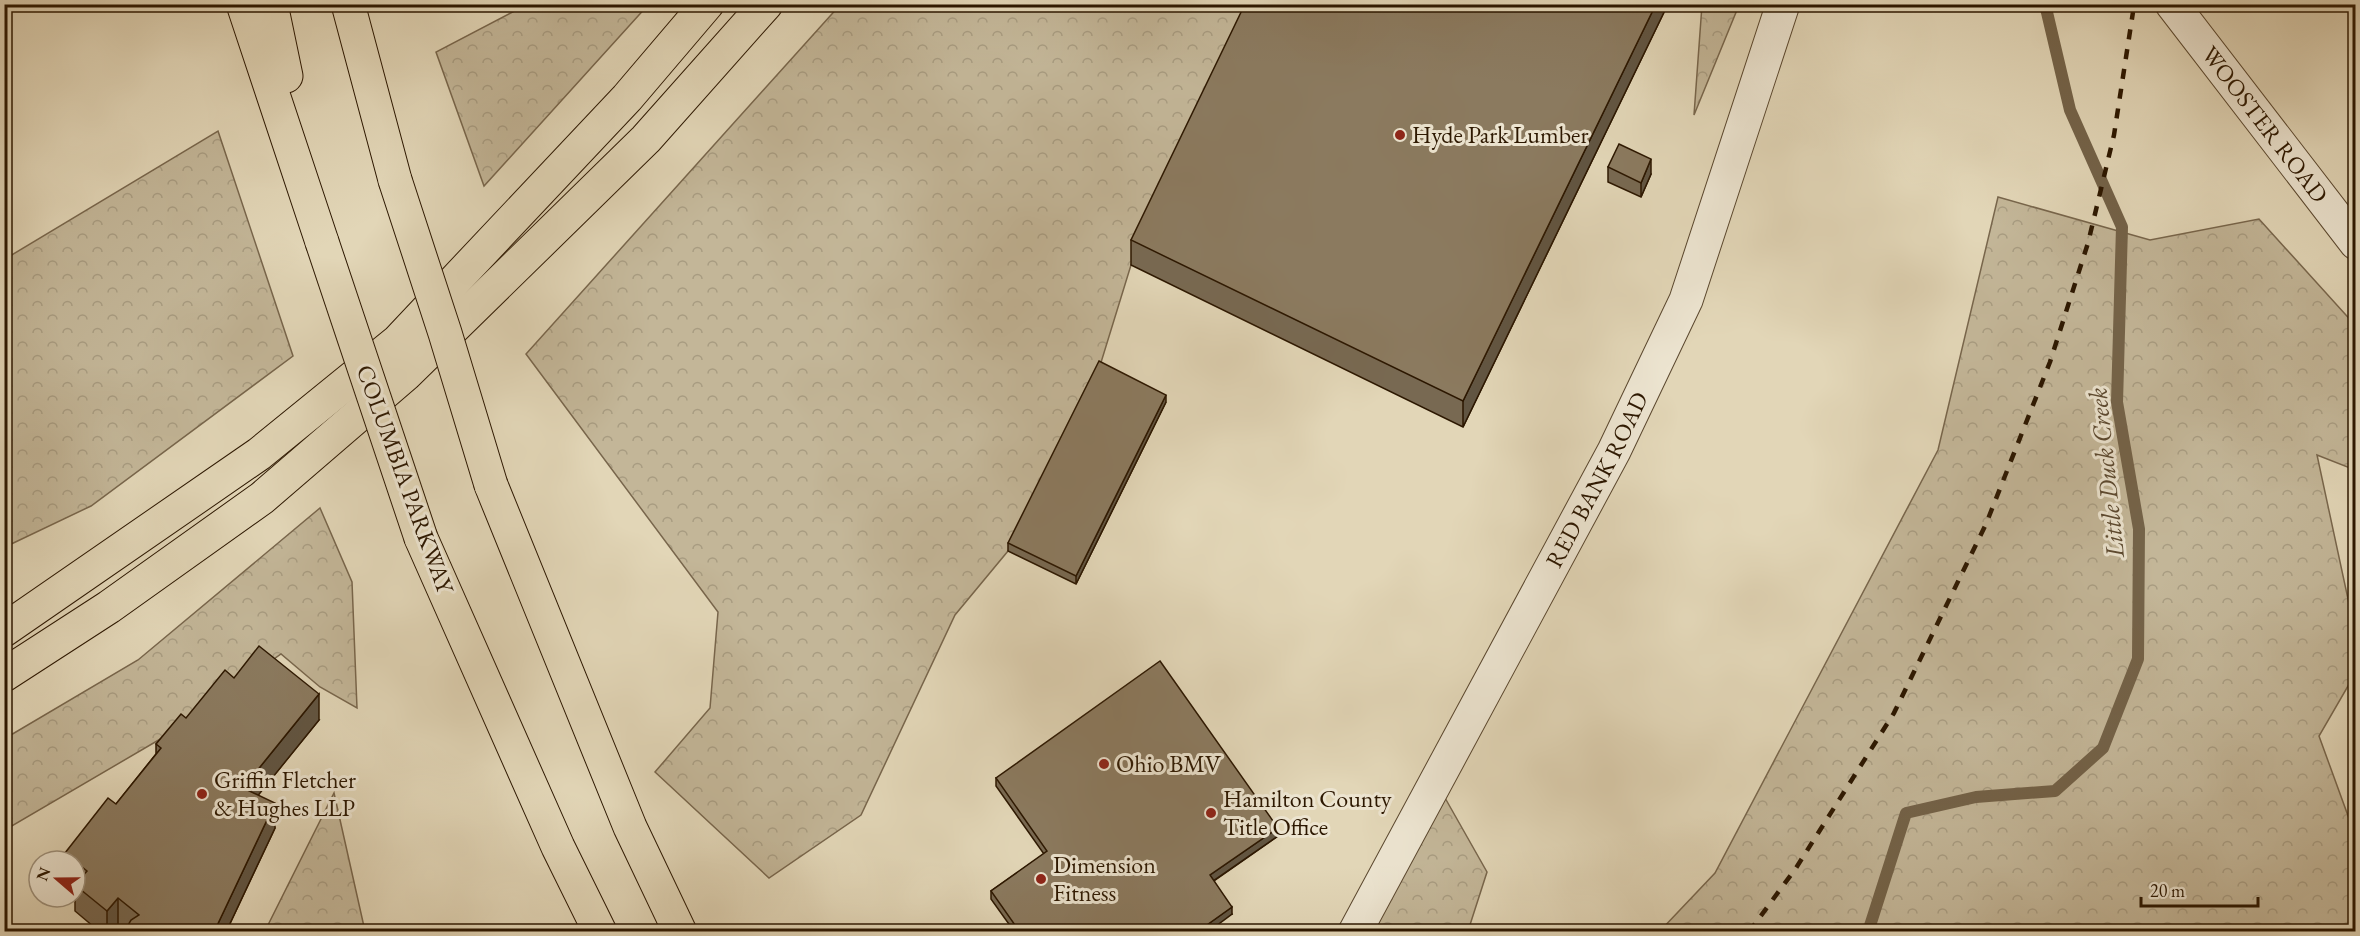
<svg xmlns="http://www.w3.org/2000/svg" width="2360" height="936" font-family="'EB Garamond',serif">
<defs>
<pattern id="forest-crowns" width="20" height="18" patternUnits="userSpaceOnUse" patternTransform="scale(1.5)"><rect width="20" height="18" fill="#c3b698"/><path d="M2 6a3 3 0 1 1 6 0M12 15a3 3 0 1 1 6 0" fill="none" stroke="#a89c81"/></pattern>
</defs>
<rect width="100%" height="100%" fill="#e2d6b7"/>
<filter id="stains"><feTurbulence type="fractalNoise" baseFrequency=".00333" numOctaves="4"/><feColorMatrix values="0 0 0 0 .2 0 0 0 0 .09 0 0 0 0 .02 0 0 0 .5 -.17"/></filter>
<radialGradient id="worn" r=".72"><stop offset=".6" stop-color="#630" stop-opacity="0"/><stop offset="1" stop-color="#630" stop-opacity=".3"/></radialGradient>
<g fill="url(#forest-crowns)" stroke="#78664c" stroke-width="1.5">
<path d="M526,5H648L484,186L436,52Z"/>
<path d="M840,5H1258L1131,265L1099,369L1008,551L955,615L861,815L769,878L655,772L710,708L718,612L526,354Z"/>
<path d="M1702,5H1739L1694,115Z"/>
<path d="M218,131L293,356L91,506L5,547V259Z"/>
<path d="M1998,197L2150,240L2259,219L2355,325V470L2317,455L2356,636L2355,674L2319,736L2355,835V931H1660L1715,873L1938,450Z"/>
<path d="M320,508L352,582L357,708L320,687L281,654L174,731L5,830L4,739L138,660Z"/>
<path d="M1436,782L1487,872L1468,931L1355,932Z"/>
<path d="M334,793L365,931H265Z"/>
</g>
<g fill="none" stroke-linecap="round" stroke-linejoin="round">
<path stroke="#746349" stroke-width="12" d="M1868,932L1906,813L1976,797L2055,791L2103,748L2138,659L2139,529L2117,402L2122,227L2070,110L2045,4"/>
<defs>
<g id="minor">
<path id="s1" d="M2172,4L2356,243"/>
<path id="s2" d="M1355,932L1614,451L1686,300L1783,4"/>
</g>
<g id="highway">
<path d="M243,4L322,242"/>
<path d="M271,4L286,76"/>
<path d="M348,4L395,180"/>
<path d="M491,485L630,827L680,932"/>
<path d="M421,538L558,847L600,932"/>
<path d="M4,630L259,454L398,341L627,98L707,4"/>
<path d="M4,675L109,607L262,498L406,374L646,139L766,4"/>
</g>
</defs>
<use href="#minor" stroke="#5a472e" stroke-width="35"/>
<use href="#highway" stroke="#2c1700" stroke-width="35"/>
<use href="#minor" stroke="#ece4d0" stroke-width="33"/>
<use href="#highway" stroke="#e2d6b7" stroke-width="33"/>
<path stroke="#2c1700" stroke-width="4.5" stroke-dasharray="10 10" stroke-linecap="butt" d="M1749,932L1796,868L1894,713L1986,524L2050,362L2088,243L2114,135L2133,12"/>
<defs>
<g id="highway-bridge">
<path d="M395,180L445,333L491,485"/>
<path d="M322,242L421,538"/>
</g>
</defs>
<use href="#highway-bridge" stroke="#2c1700" stroke-width="35" stroke-linecap="butt"/>
<use href="#highway-bridge" stroke="#e2d6b7" stroke-width="33"/>
</g>
<g fill="#786952" stroke="#2c1700" stroke-width="1.5">
<path d="M1668,4L1463,427L1131,265V240Z"/>
<path d="M1608,167L1651,174L1641,197L1608,182Z"/>
<path d="M1166,402L1076,584L1008,551V543Z"/>
<path d="M186,718L319,720L258,795L275,828L226,932H124L125,930L118,924L112,932H100L75,911V861H65V853L116,804L156,754V744Z"/>
<path d="M996,778L1278,836L1214,881L1232,914L1011,927L991,899V891L1044,854L996,786Z"/>
</g>
<g fill="#615542" stroke="#2c1700" stroke-width="1.5">
<path d="M1656,4H1668L1463,427V401Z"/>
<path d="M1651,159V174L1641,197V183Z"/>
<path d="M1166,395V402L1076,584V576Z"/>
<path d="M319,694V720L243,814V788Z"/>
<path d="M275,803V828L226,932H214Z"/>
<path d="M1278,828V836L1210,883V875Z"/>
<path d="M118,898V924L112,932H107V911Z"/>
<path d="M1232,907V914L1208,932H1197Z"/>
</g>
<g fill="#8b7a5f" stroke="#2c1700" stroke-width="1.5">
<path d="M1245,4H1656L1463,401L1131,240Z"/>
<path d="M1619,144L1651,159L1641,183L1608,167Z"/>
<path d="M1099,361L1166,395L1076,576L1008,543Z"/>
<path d="M259,646L319,694L243,788L275,803L214,932H124L131,920L139,915L118,898L107,911L75,885L87,871L65,853L108,798L116,804L161,748L156,744L181,714L186,718L225,670L234,678Z"/>
<path d="M1160,661L1278,828L1210,875L1232,907L1197,932H1005L1015,925L991,891L1047,851L996,778Z"/>
</g>
<g fill="#8f2418" stroke="#ece4d0" stroke-width="2">
<circle cx="1400" cy="135" r="6"/>
<circle cx="1104" cy="764" r="6"/>
<circle cx="202" cy="794" r="6"/>
<circle cx="1211" cy="813" r="6"/>
<circle cx="1041" cy="879" r="6"/>
</g>
<g text-anchor="middle" stroke-width="6" stroke-linejoin="round" paint-order="stroke">
<g font-size="24" fill="#2c1700" stroke="#ece4d0">
<text dy="8" stroke="none"><textPath href="#s1" startOffset="152">WOOSTER ROAD</textPath></text>
<text transform="translate(405 479) rotate(70)" y="8">COLUMBIA PARKWAY</text>
<text dy="8" stroke="none"><textPath href="#s2" startOffset="513">RED BANK ROAD</textPath></text>
</g>
<g font-size="24" fill="#2c1700" stroke="#ece4d0" text-anchor="start">
<text x="1412" y="143">Hyde Park Lumber</text>
<text x="1116" y="772">Ohio BMV</text>
<text x="214" y="788">Griffin Fletcher<tspan x="214" dy="28">&amp; Hughes LLP</tspan></text>
<text x="1223" y="807">Hamilton County<tspan x="1223" dy="28">Title Office</tspan></text>
<text x="1053" y="873">Dimension<tspan x="1053" dy="28">Fitness</tspan></text>
</g>
<g font-size="26" font-style="italic" fill="#5c4930" stroke="#ece4d0">
<text transform="translate(2106 473) rotate(-96)" y="9">Little Duck Creek</text>
</g>
</g>
<rect width="2360" height="936" fill="none" stroke="#e2d6b7" stroke-width="24"/>
<rect x="6" y="6" width="2348" height="924" fill="none" stroke="#2c1700" stroke-width="3"/>
<rect x="12" y="12" width="2336" height="912" fill="none" stroke="#2c1700" stroke-width="1.5"/>
<g transform="translate(57 879) rotate(290)"><circle r="28" fill="#ece4d0" stroke="#9f927d" stroke-width="1.5"/>
<path d="M0-4.5L10 22L0 15L-10 22Z" fill="#8f2418"/>
<text y="-9" font-size="16" font-weight="bold" text-anchor="middle" fill="#2c1700">N</text>
</g>
<path d="M2141 897v9h117v-9" fill="none" stroke="#2c1700" stroke-width="3"/>
<text x="2150" y="897" font-size="18" fill="#2c1700" stroke="#ece4d0" stroke-width="4.5" paint-order="stroke">20 m</text>
<rect width="100%" height="100%" filter="url(#stains)"/>
<rect width="100%" height="100%" fill="url(#worn)"/>
</svg>
